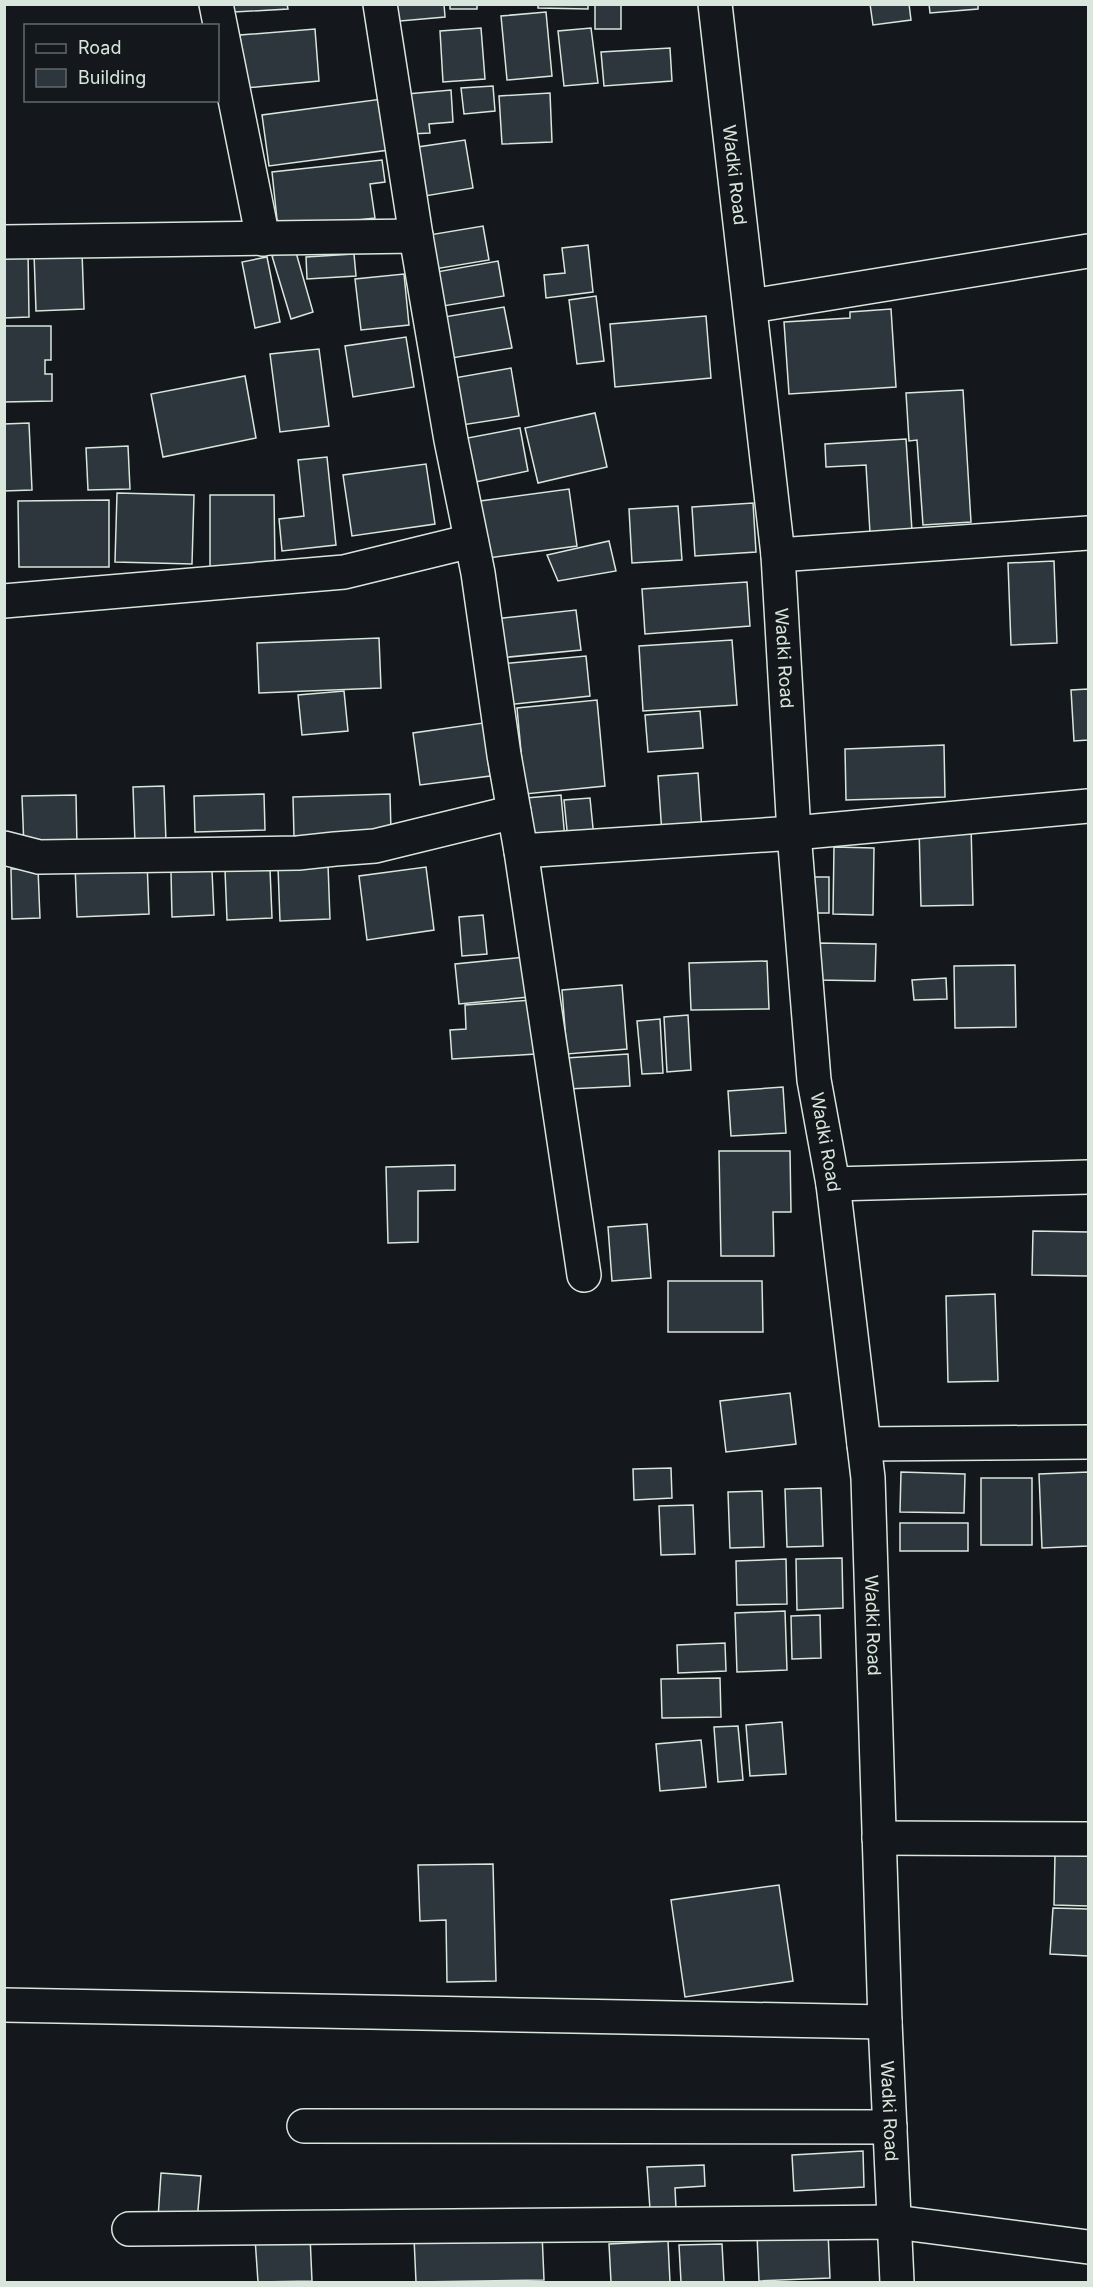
<svg xmlns="http://www.w3.org/2000/svg" width="1093" height="2287" font-family="Inter,sans-serif">
<rect width="100%" height="100%" fill="#14181c"/>
<g fill="#2c363c" stroke="#d8e6dc" stroke-width="1.5">
<path d="M233,4H287L288,9L234,12Z"/>
<path d="M388,4H444L445,17L389,22Z"/>
<rect x="450" y="4" width="27" height="5"/>
<path d="M538,4H588V9L538,8Z"/>
<rect x="595" y="4" width="26" height="25"/>
<path d="M870,4H909L911,20L873,25Z"/>
<path d="M929,4H978V9L930,13Z"/>
<path d="M546,12L552,76L507,80L501,16Z"/>
<path d="M481,28L485,79L443,82L440,31Z"/>
<path d="M591,28L598,83L564,86L558,31Z"/>
<path d="M315,29L319,81L245,88L240,35Z"/>
<path d="M670,48L672,81L604,86L601,52Z"/>
<path d="M493,86L495,111L464,114L461,88Z"/>
<path d="M451,90L453,122L429,124L430,133L410,134L407,94Z"/>
<path d="M550,93L552,142L502,144L499,96Z"/>
<path d="M382,99L389,150L269,166L262,115Z"/>
<path d="M465,140L473,188L419,197L411,148Z"/>
<path d="M382,160L385,182L370,184L375,218L278,229L272,172Z"/>
<path d="M483,226L489,260L429,270L423,236Z"/>
<path d="M588,245L593,292L546,298L544,275L565,273L562,248Z"/>
<path d="M295,249L313,312L291,319L272,256Z"/>
<path d="M4,251H28L29,317L4,318Z"/>
<path d="M82,252L84,309L36,311L34,253Z"/>
<path d="M354,254L356,276L307,279L306,257Z"/>
<path d="M267,257L280,322L255,328L242,262Z"/>
<path d="M498,261L504,296L437,307L431,273Z"/>
<path d="M404,274L409,325L361,330L355,279Z"/>
<path d="M596,296L604,361L577,364L569,300Z"/>
<path d="M504,307L512,348L446,359L438,318Z"/>
<path d="M891,309L896,387L789,394L784,322L850,318V312Z"/>
<path d="M706,316L711,378L615,387L610,324Z"/>
<path d="M4,326H51V360H45V374H52V401L4,402Z"/>
<path d="M406,337L414,387L353,397L345,346Z"/>
<path d="M319,349L329,426L280,432L270,354Z"/>
<path d="M511,368L519,416L462,425L454,378Z"/>
<path d="M245,376L256,438L163,457L151,394Z"/>
<path d="M963,390L971,522L923,525L917,440L909,441L906,393Z"/>
<path d="M595,413L607,467L538,483L525,428Z"/>
<path d="M29,423L32,490L4,491V424Z"/>
<path d="M520,428L528,471L466,484L457,440Z"/>
<path d="M906,439L912,531L870,533L866,465L826,467L825,444Z"/>
<path d="M128,446L130,489L88,490L86,448Z"/>
<path d="M327,457L336,545L282,551L279,519L304,516L298,460Z"/>
<path d="M426,464L435,524L352,536L343,475Z"/>
<path d="M569,489L577,546L481,559L473,502Z"/>
<path d="M117,493L194,495L192,564L115,562Z"/>
<path d="M210,495H274L275,567H210Z"/>
<path d="M109,500V567H19L18,501Z"/>
<path d="M753,503L756,552L695,556L692,507Z"/>
<path d="M678,506L682,560L632,563L629,509Z"/>
<path d="M609,541L616,571L558,581L547,555Z"/>
<path d="M1054,561L1057,643L1011,645L1008,563Z"/>
<path d="M747,582L750,626L645,634L642,589Z"/>
<path d="M576,610L581,650L499,658L495,619Z"/>
<path d="M379,638L381,688L259,693L257,643Z"/>
<path d="M732,640L737,705L643,711L639,646Z"/>
<path d="M586,656L590,696L506,705L501,664Z"/>
<path d="M1088,689V740L1074,741L1071,690Z"/>
<path d="M344,691L348,731L302,735L298,695Z"/>
<path d="M597,700L605,786L525,794L517,708Z"/>
<path d="M700,711L703,748L648,752L645,715Z"/>
<path d="M483,723L490,776L420,785L413,733Z"/>
<path d="M944,745L945,797L846,800L845,749Z"/>
<path d="M698,773L702,831L662,834L658,776Z"/>
<path d="M164,786L166,842L135,843L133,787Z"/>
<path d="M264,794L265,830L195,832L194,796Z"/>
<path d="M390,794L391,832L294,836L293,797Z"/>
<path d="M76,795L77,846L24,848L22,796Z"/>
<path d="M561,795L565,839L530,842L526,798Z"/>
<path d="M590,798L594,838L568,840L564,800Z"/>
<path d="M971,825L973,905L921,906L919,827Z"/>
<path d="M834,847L874,848L873,915L833,914Z"/>
<path d="M147,861L149,914L77,917L75,864Z"/>
<path d="M328,865L330,919L280,921L278,867Z"/>
<path d="M426,867L434,930L367,940L359,876Z"/>
<path d="M11,869H38L40,918L12,919Z"/>
<path d="M270,869L272,918L227,920L225,870Z"/>
<path d="M212,871L214,915L172,917L171,872Z"/>
<rect x="809" y="877" width="20" height="36"/>
<path d="M483,915L487,954L462,956L459,917Z"/>
<path d="M817,943L876,944L875,981L816,980Z"/>
<path d="M525,957L529,997L459,1004L455,964Z"/>
<path d="M767,961L769,1009L691,1010L689,963Z"/>
<path d="M1015,965L1016,1027L955,1028L954,966Z"/>
<path d="M946,978L947,999L914,1000L912,980Z"/>
<path d="M622,985L627,1049L567,1054L562,990Z"/>
<path d="M532,1000L536,1054L452,1059L450,1030L466,1029L465,1005Z"/>
<path d="M688,1015L691,1070L667,1072L664,1017Z"/>
<path d="M660,1019L663,1073L642,1074L637,1021Z"/>
<path d="M628,1054L630,1086L567,1089L566,1058Z"/>
<path d="M783,1087L786,1133L731,1136L728,1091Z"/>
<path d="M719,1151H790L791,1212H773L774,1256H721Z"/>
<path d="M455,1165V1190L418,1191V1242L388,1243L386,1167Z"/>
<path d="M647,1224L651,1278L612,1281L608,1227Z"/>
<path d="M1033,1231L1088,1232V1276L1032,1275Z"/>
<path d="M668,1281H762L763,1332H668Z"/>
<path d="M995,1294L998,1381L948,1382L946,1296Z"/>
<path d="M790,1393L796,1444L726,1452L720,1401Z"/>
<path d="M671,1468L672,1498L634,1500L633,1469Z"/>
<path d="M901,1472L965,1474L964,1513L900,1512Z"/>
<path d="M1088,1472V1546L1042,1548L1039,1474Z"/>
<rect x="981" y="1478" width="51" height="67"/>
<path d="M821,1488L823,1546L787,1547L785,1489Z"/>
<path d="M762,1491L764,1547L730,1548L728,1492Z"/>
<path d="M693,1505L695,1554L661,1555L659,1506Z"/>
<rect x="900" y="1523" width="68" height="28"/>
<path d="M842,1558L843,1608L797,1610L796,1559Z"/>
<path d="M786,1559L787,1604L737,1605L736,1561Z"/>
<path d="M785,1611L787,1670L737,1672L735,1613Z"/>
<path d="M820,1615L821,1658L792,1659L791,1616Z"/>
<path d="M725,1643L726,1671L678,1673L677,1645Z"/>
<path d="M720,1678L721,1717L662,1718L661,1679Z"/>
<path d="M782,1722L786,1774L750,1776L746,1725Z"/>
<path d="M738,1726L743,1780L718,1782L714,1727Z"/>
<path d="M701,1740L706,1787L660,1791L656,1744Z"/>
<path d="M1055,1854L1088,1855V1906L1054,1905Z"/>
<path d="M493,1864L496,1981L447,1982L446,1920L420,1921L418,1865Z"/>
<path d="M779,1885L793,1981L685,1997L671,1900Z"/>
<path d="M1053,1908L1088,1909V1956L1050,1954Z"/>
<path d="M863,2151L864,2187L794,2191L792,2155Z"/>
<path d="M704,2165L705,2186L675,2188L676,2208L650,2209L647,2167Z"/>
<path d="M161,2173L201,2176L197,2221L158,2218Z"/>
<path d="M828,2232L830,2278L759,2281L757,2235Z"/>
<path d="M542,2233L544,2280L416,2282L414,2238Z"/>
<path d="M310,2236L312,2281L258,2282L255,2238Z"/>
<path d="M668,2241L670,2282H611L609,2244Z"/>
<path d="M722,2244L724,2282H681L679,2245Z"/>
</g>
<g fill="none" stroke-linecap="round" stroke-linejoin="round">
<defs>
<g id="minor">
<path d="M216,4L263,239"/>
<path d="M380,4L416,236L451,440L478,573L504,755L521,851L584,1275"/>
<path id="s1" d="M715,4L778,555L794,833L814,1080L833,1184L868,1478L885,2022L897,2282"/>
<path d="M4,242L416,236"/>
<path d="M751,306L1088,251"/>
<path d="M778,555L1088,533"/>
<path d="M4,601L344,572L471,541"/>
<path d="M4,848L39,857L298,853L335,849L375,846L514,812"/>
<path d="M521,851L794,833L1088,806"/>
<path d="M833,1184L1088,1177"/>
<path d="M864,1444L1088,1442"/>
<path d="M879,1838L1088,1839"/>
<path d="M4,2005L885,2022"/>
<path d="M304,2126L890,2127"/>
<path d="M129,2229L895,2222L1088,2247"/>
</g>
</defs>
<use href="#minor" stroke="#d8e6dc" stroke-width="36"/>
<use href="#minor" stroke="#14181c" stroke-width="33"/>
</g>
<g text-anchor="middle" stroke-width="4.5" stroke-linejoin="round" paint-order="stroke">
<g font-size="18" fill="#d8e6dc" stroke="#14181c">
<text dy="6" stroke="none"><textPath href="#s1" startOffset="172">Wadki Road</textPath></text>
<text dy="6" stroke="none"><textPath href="#s1" startOffset="658">Wadki Road</textPath></text>
<text dy="6" stroke="none"><textPath href="#s1" startOffset="1144">Wadki Road</textPath></text>
<text dy="6" stroke="none"><textPath href="#s1" startOffset="1630">Wadki Road</textPath></text>
<text dy="6" stroke="none"><textPath href="#s1" startOffset="2116">Wadki Road</textPath></text>
</g>
</g>
<rect width="1093" height="2287" fill="none" stroke="#d8e6dc" stroke-width="12"/>
<rect x="24" y="24" width="195" height="78" fill="#14181c" stroke="#626a69" stroke-width="1.5"/>
<rect x="36" y="44" width="30" height="9" fill="#14181c" stroke="#626a69" stroke-width="1.5"/>
<text x="78" y="54" font-size="18" fill="#d8e6dc">Road</text>
<rect x="36" y="69" width="30" height="18" fill="#2c363c" stroke="#626a69" stroke-width="1.5"/>
<text x="78" y="84" font-size="18" fill="#d8e6dc">Building</text>
</svg>
